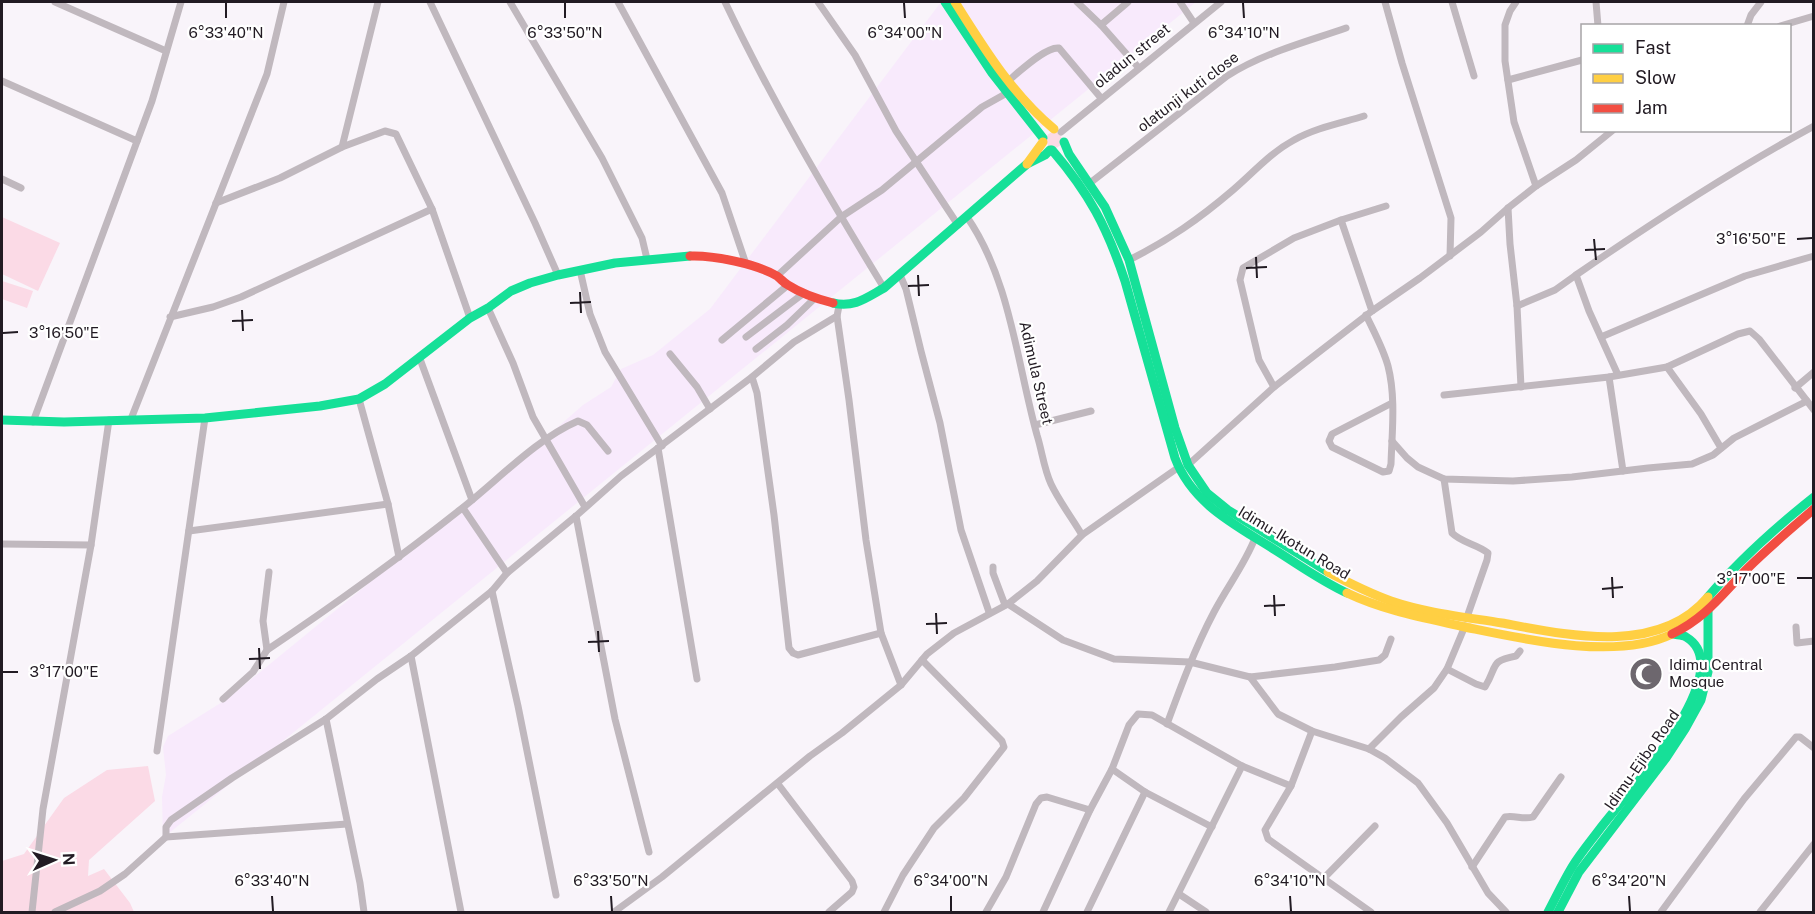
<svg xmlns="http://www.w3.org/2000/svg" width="1815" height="914" font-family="'Public Sans',sans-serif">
<rect width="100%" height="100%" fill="#f9f4fa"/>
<path fill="#f8eafc" d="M941,2H1196L163,838L162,797L166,775L163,747L168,736L227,699L527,454L583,405L611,387L621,369L653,355L710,309Z"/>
<g fill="#fbdae6">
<circle cx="1054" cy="140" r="8"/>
<path d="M2,217L60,243L38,291L2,274Z"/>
<path d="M2,281L33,291L27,308L2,299Z"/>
<path d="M148,766L155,801L89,860L88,876L104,869L130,903L134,912H2V861L24,854L64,798L107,770Z"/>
</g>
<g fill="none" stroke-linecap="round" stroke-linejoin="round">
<g stroke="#c0b8be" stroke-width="7">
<path d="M55,2L166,51"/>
<path d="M430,2L535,223L558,275"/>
<path d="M510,2L602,158L642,238L647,259"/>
<path d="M618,2L722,193L746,264"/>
<path d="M725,2C772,101 827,194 884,288"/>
<path d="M818,2L855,55L896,131L958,225"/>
<path d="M1077,2L1101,25L1138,67"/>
<path d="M1180,2L1194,23"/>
<path d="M1385,2L1402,63L1451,218L1450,256"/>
<path d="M1452,2L1474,76"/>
<path d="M1516,2L1510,11L1505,25V61L1514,122L1536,186"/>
<path d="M1596,2L1598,26"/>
<path d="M1101,25L1128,2"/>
<path d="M1747,26L1751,15L1761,2"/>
<path d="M1780,26L1814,16"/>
<path d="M1508,80L1582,60"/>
<path d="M2,81L137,141"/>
<path d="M1008,81C1019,72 1046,46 1059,48L1101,98"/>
<path d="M1061,132L1221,2"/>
<path d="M342,147L385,131L396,134L432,209L470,318"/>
<path d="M2,179L21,188"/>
<path d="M1090,183L1227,76C1263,53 1306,42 1346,28"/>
<path d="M216,203L280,178L342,147L378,2"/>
<path d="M1508,208L1510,244L1517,306L1521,387"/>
<path d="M967,217C1010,279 1017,363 1037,435C1042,451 1044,469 1051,484C1059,501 1072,518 1082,535"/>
<path d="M1341,220L1372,311"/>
<path d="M1129,260C1169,240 1199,219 1233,190C1253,173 1270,153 1294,140C1315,128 1341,123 1364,116"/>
<path d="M580,270L590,314L605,352L662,446"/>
<path d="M900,275L906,289L921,351L940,423L961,530L989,612"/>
<path d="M1576,275C1653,222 1731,171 1814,126"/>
<path d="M777,276L841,217L882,190L982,107L1007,93"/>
<path d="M1517,306L1555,290L1576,275L1589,311L1618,375"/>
<path d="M488,308L513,363L533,417L585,507"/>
<path d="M1366,315C1374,332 1383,348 1388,366C1396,397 1392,432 1391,464L1389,471L1383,472L1332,447L1329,441L1332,434L1392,403"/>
<path d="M837,316L849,400L866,540L881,633L901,685"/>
<path d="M170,317L213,307L241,297L432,209"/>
<path d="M746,337L804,293"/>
<path d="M1601,337L1745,276L1814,256"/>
<path d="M722,340L788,285"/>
<path d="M756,349L787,325L815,298"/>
<path d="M670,354L697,387L710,409"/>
<path d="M420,359L472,500"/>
<path d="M1667,367L1701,414L1721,448"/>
<path d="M752,377L757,393L774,515L789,648L793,653L798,655L881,633"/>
<path d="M1609,377L1623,471"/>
<path d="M1274,387L1259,360L1240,280L1243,268L1294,238L1341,220L1386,206"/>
<path d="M1795,388L1814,372"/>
<path d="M1444,395L1609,377L1667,367L1738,334L1750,331L1759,339L1814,410"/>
<path d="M359,399L388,504L399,557"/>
<path d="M131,419L267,74L284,2"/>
<path d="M33,422L152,101L181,2"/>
<path d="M1035,425L1091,411"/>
<path d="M1392,441L1407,458L1418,467L1444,479L1513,481L1572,477L1648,468L1692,464L1713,455L1734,438L1807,401"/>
<path d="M658,448L697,679"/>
<path d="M1188,465L1274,387L1319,352L1372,311L1420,278L1481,232L1508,208L1536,186L1576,160L1613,130"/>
<path d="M1444,479L1452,533C1462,543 1477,544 1488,553L1487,560L1467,617"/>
<path d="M463,508L507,573"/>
<path d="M576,516L615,719L649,852"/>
<path d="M189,531L388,504"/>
<path d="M2,544L91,545"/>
<path d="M993,567V573L1005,605"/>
<path d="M269,572L263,621L267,650C334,605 398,559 461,509C497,481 536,439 578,421L587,425L608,451"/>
<path d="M492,591L518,706L556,895"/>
<path d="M1008,604L1063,640L1114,659L1190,662L1250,677L1335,667L1379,660L1385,655L1391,639"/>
<path d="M1796,627L1797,643L1814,641"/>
<path d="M411,656L461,912"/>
<path d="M1447,669L1476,684L1485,687C1498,666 1489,661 1516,656L1520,651"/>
<path d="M1250,677L1278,714L1312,731L1369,749L1385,758L1418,783L1447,823L1488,893L1506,912"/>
<path d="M223,699L253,672L267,650"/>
<path d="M326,719L360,883L364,912"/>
<path d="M1167,724C1181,686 1195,648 1214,612C1227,587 1245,564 1255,538"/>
<path d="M1312,731L1291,786L1265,830L1268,839L1371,912"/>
<path d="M1369,749L1401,717L1434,688L1447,669L1465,626"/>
<path d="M157,751L205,418"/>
<path d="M1112,769L1145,792L1212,827"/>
<path d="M778,784L852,881L854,887L852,892L829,912"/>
<path d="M166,837V827L171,820L232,778L326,719L377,679L411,656L492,591L507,573L576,516L621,476L752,377L794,342L837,316L839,306"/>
<path d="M1472,867L1505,817C1515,815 1523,820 1533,817L1561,777"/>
<path d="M1324,878L1375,826"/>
<path d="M1179,894L1206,912"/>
<path d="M32,912L43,809L91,545L109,420"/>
<path d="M55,912L100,891L125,874L166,837L347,824"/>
<path d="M614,912L662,877L810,756L842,733L901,685L927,654L954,633L1008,604L1037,581L1082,535L1179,467"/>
<path d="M884,912L903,875L934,828L964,798L1004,747L1002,741L922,660"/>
<path d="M986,912L1006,877L1036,804L1041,798L1047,797L1090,810"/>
<path d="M1043,912L1090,810L1112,769L1129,725L1138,714L1152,715L1242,766L1291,786"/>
<path d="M1087,912L1145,792"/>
<path d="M1169,912L1242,766"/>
<path d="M1661,912L1744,799L1796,737H1800L1814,748"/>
<path d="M1760,912L1814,844"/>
</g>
<g stroke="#16e098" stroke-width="9">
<path d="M945,2L992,73L1043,138"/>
<path d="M1064,142L1069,154L1105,207L1129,260L1175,428L1188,465L1207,493L1228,510L1328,572"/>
<path d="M1052,150C1089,193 1107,227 1125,281L1175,458C1193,505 1236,525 1275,550C1299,565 1321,581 1347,593"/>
<path d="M833,303C854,308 866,298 884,288L1027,164L1045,155L1050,150"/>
<path d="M2,420L64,422L205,418L320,406L359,399L385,384L470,318L488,308L511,291L530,283L558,275L615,263L690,256"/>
<path d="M1708,597C1740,559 1775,528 1814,497"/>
<path d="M1548,912C1556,897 1563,882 1572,867C1580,854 1590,842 1599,830C1621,800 1743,671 1686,637C1683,635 1677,635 1673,634"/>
<path d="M1558,912L1579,872L1666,758L1685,729L1701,700L1708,672V610"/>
</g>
<g stroke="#ffcf43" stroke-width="9">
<path d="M955,2C984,48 1012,94 1054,129"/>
<path d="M1027,164L1043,142"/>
<path d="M1328,572C1349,583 1369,593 1391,601C1426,613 1465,617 1502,623C1567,635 1659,656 1708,597"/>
<path d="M1347,593C1385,611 1425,618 1465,627C1523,639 1617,661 1672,634"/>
</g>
<g stroke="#f24e42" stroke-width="9">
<path d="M690,256C713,255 757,264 777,276C781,279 784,283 788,285C802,294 817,299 833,303"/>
<path d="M1672,634C1707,617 1722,594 1748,568C1769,547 1792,528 1814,509"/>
</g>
</g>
<path fill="none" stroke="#221b23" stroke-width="2" d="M226,3V18M565,3V18M904,3L905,18M1243,3L1244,18M1594,239L1596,260M1797,239L1812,238M1585,250L1605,249M1256,257L1257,278M1246,268L1267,267M918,275L919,296M908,286L929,285M580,292L581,313M570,303L591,302M242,310L243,331M232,321L253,320M3,333L18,332M1612,577L1613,598M1797,578H1812M1602,589L1623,587M1274,595L1275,616M1264,606L1285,605M936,613L937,634M926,624L947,623M598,631L599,652M588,642L609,641M259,648L260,669M249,659L270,658M3,672H18M272,896L273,911M611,896L612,911M951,896V911M1290,896L1291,911M1629,896L1630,911"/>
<defs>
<symbol id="mosque-disc" viewBox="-11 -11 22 22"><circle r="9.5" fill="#6d676e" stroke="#fff"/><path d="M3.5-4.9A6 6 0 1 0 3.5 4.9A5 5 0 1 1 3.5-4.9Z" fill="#fff"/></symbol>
</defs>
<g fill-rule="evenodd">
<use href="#mosque-disc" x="1627" y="655" width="38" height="38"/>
</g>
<g text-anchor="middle" stroke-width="4.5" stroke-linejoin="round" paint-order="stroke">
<g font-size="15" fill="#221b23" stroke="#fff">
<text transform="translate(1132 56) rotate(-39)" y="5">oladun street</text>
<text transform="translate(1188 92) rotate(-37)" y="5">olatunji kuti close</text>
<text transform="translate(1036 373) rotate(77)" y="5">Adimula Street</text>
<text transform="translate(1294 543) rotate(31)" y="5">Idimu-Ikotun Road</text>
<text transform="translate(1642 760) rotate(-55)" y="5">Idimu-Ejibo Road</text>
</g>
<g font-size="15" fill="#221b23" stroke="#fff" text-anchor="start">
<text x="1669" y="670">Idimu Central<tspan x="1669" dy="17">Mosque</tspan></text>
</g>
</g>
<g font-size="15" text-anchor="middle" fill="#221b23" stroke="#fff" stroke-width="4.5" stroke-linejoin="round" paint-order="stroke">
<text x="226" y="38">6°33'40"N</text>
<text x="565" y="38">6°33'50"N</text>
<text x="905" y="38">6°34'00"N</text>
<text x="1244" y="38">6°34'10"N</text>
<text x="1751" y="244">3°16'50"E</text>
<text x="64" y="338">3°16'50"E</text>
<text x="1751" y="584">3°17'00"E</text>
<text x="64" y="677">3°17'00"E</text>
<text x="272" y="886">6°33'40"N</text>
<text x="611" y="886">6°33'50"N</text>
<text x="951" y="886">6°34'00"N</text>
<text x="1290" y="886">6°34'10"N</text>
<text x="1629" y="886">6°34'20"N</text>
</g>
<rect width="1815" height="914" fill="none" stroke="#221b23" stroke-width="6"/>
<rect x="1581" y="24" width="210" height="108" fill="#ffffff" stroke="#a7a4a7" stroke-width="1.5"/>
<rect x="1593" y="44" width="30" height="9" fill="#16e098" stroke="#a7a4a7" stroke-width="1.5"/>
<text x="1635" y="54" font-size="18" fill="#221b23">Fast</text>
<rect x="1593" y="74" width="30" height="9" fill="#ffcf43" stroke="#a7a4a7" stroke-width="1.5"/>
<text x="1635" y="84" font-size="18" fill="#221b23">Slow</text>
<rect x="1593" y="104" width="30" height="9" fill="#f24e42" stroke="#a7a4a7" stroke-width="1.5"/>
<text x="1635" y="114" font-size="18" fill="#221b23">Jam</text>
<g transform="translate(54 860) rotate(87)" stroke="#ffffff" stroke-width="4.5" paint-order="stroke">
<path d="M0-4.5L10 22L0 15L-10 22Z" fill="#221b23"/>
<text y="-9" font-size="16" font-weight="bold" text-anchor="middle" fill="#221b23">N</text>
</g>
</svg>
